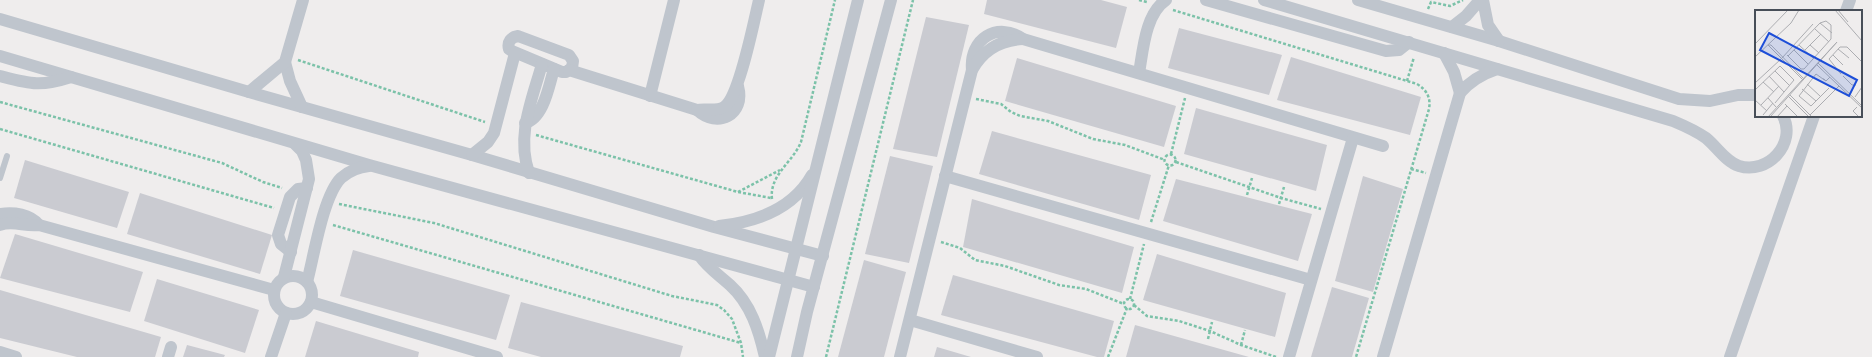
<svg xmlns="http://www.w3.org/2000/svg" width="1872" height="357" font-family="'Golos Text',sans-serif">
<rect width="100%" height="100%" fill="#efeded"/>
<g fill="#cacbd1">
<path d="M987,0H1101L1127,7L1116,48L984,14Z"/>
<path d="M926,17L969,25L937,157L893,149Z"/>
<path d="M1179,28L1282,55L1269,95L1168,68Z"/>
<path d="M1291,57L1421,97L1410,135L1277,100Z"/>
<path d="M1017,58L1176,106L1164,147L1005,101Z"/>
<path d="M1196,108L1327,145L1316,191L1184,154Z"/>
<path d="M992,131L1151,175L1139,220L979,174Z"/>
<path d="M890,156L933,166L909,263L865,254Z"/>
<path d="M25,160L129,192L117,228L14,198Z"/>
<path d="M1363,176L1403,189L1373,292L1335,281Z"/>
<path d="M1176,179L1312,214L1298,261L1163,221Z"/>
<path d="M140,193L272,235L260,274L127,234Z"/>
<path d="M972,199L1134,247L1122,293L963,247Z"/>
<path d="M15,234L143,272L130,312L0,278Z"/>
<path d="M353,250L510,295L496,340L340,296Z"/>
<path d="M1157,254L1286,293L1275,337L1143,300Z"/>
<path d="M864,260L906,272L884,357H838Z"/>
<path d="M953,275L1114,321L1104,357H1097L941,315Z"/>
<path d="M157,279L259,310L245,353L144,321Z"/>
<path d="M1332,287L1369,298L1352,357H1311Z"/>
<path d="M0,290L161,337L155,357H77L0,338Z"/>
<path d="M521,302L683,346L680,357H541L508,348Z"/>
<path d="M316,321L419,352L418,357H305Z"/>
<path d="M1135,325L1249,357H1126Z"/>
<path d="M187,345L225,355L224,357H183Z"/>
<path d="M937,347L971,357H934Z"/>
</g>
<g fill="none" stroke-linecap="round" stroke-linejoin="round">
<g stroke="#7cc2a9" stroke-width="2.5" stroke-dasharray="3 2" stroke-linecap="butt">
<path d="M1139,0L1147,2"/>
<path d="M1428,9L1431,2L1450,6L1463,0"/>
<path d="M1173,10L1417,84C1427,90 1431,98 1429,109L1356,357"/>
<path d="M298,60L485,122"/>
<path d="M1407,81L1414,57"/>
<path d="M976,99L1001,104L1011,112L1020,116L1048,121L1093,139L1125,145L1165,160"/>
<path d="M0,102L222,163L263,182L282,188"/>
<path d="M0,129L274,208"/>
<path d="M536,135L738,192L771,198"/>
<path d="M1171,154L1185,98"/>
<circle cx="1170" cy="160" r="5.5"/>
<path d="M1176,162L1281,198L1321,209"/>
<path d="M1411,169L1426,173"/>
<path d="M738,192L780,170"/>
<path d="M1247,195L1252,178"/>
<path d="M772,199C769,175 793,162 801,142L835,0"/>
<path d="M339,204L434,223L672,296L717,305L724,310L732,319L741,343L743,357"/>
<path d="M1279,204L1284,187"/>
<path d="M1151,222L1169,165"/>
<path d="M333,225L741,343"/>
<path d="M941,242L960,248L975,260L1005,266L1059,285L1086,289L1124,304"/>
<circle cx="1129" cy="304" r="5"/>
<path d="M1130,299L1144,244"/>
<path d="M1134,305L1147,316L1179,321L1210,331L1241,345L1276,357"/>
<path d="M1208,339L1212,322"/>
<path d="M1241,345L1245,330"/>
<path d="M826,357L913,0"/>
<path d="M1108,357L1127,308"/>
</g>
<path stroke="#bfc5cd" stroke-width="6" d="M0,178L7,156"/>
<g stroke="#bfc5cd" stroke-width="12">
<path d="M1206,0L1386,51L1399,50L1409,42"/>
<path d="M1264,0L1673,121C1685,126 1696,131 1706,138C1717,147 1726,162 1739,166C1768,175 1797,143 1783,116"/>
<path d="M1358,0L1499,41L1679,99L1710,101L1738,95H1756"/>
<path d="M1483,0L1488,25L1499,41"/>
<path d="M1846,11L1850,0"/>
<path d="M0,19L249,92L472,155L714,227L823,256"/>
<path d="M1452,27L1466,16L1480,0"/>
<path d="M518,36L569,55L573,61L572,68L566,72H562L512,51L509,49C507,42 511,37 518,36Z"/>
<path d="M1444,53L1454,72L1460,93"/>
<path d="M0,56L369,165L814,287"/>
<path d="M285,62L290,81L302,107"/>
<path d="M569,70L697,110C717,129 746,115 738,86"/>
<path d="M972,70C969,39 997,21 1023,39L1383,146"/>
<path d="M1139,73C1143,51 1145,14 1166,0"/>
<path d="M0,76C31,84 40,87 71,77"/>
<path d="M249,92L285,62L303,0"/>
<path d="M650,96L674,0"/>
<path d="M697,110C705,108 716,112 724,107C739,98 754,21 759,0"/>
<path d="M525,123C544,118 549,85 554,69"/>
<path d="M472,155L488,142L494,133L515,53"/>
<path d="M529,173C516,135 532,100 542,64"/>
<path d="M945,176L1311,280"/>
<path d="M0,214C14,212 30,214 39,225"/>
<path d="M0,225C13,220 25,227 39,225L274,290"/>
<path d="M719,226C756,222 793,209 812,175"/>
<path d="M291,252L281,244L278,235L290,197L298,189L307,188"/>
<path d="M699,255C708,268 719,275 730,285C751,304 759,331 765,357"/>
<circle cx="293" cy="295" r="19"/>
<path d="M284,277L309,179L306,160L302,151L295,144"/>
<path d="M307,282C314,256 323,196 341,178C349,171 358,167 369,166"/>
<path d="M311,302L497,357"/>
<path d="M910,320L1037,357"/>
<path d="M0,352L16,357"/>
<path d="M168,357L171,347"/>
<path d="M271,357L286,313"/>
<path d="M769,357L858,0"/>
<path d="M797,357L807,312L891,0"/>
<path d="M900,357L972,70C983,50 1000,40 1023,39"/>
<path d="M1289,357L1353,138"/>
<path d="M1383,357L1460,93C1470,81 1482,74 1497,69"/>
<path d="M1730,357L1814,116"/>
</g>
</g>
<g transform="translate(1755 10)">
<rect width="107" height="107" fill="#efeded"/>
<path fill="none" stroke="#acadb1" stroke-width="1" d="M80,0L107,31M83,0L93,12M65,13L77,23M60,19L74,32M0,34L33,0M44,35L59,49M55,35L64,43M83,39L94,48M39,40L53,54M50,40L66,24M32,45L46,59H49L76,29V15L71,11L65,13L33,46M78,45L88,55M0,47L36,13L44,0M27,48L58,14M74,49L85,37H92L107,52M74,49L86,64M63,53L107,96M62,55L107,98M20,61L35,76M14,66L29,82M88,66L97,75H101M47,69L13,35H16L48,68M68,69L61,64L44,86L56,96L74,78M71,71L68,69H69L71,71L75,67M8,72L19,82M0,73L26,49M52,74L65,86M47,79L61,91M0,80L25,56L39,70L20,93M35,85L57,107M33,86L54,107M100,87L107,77M13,88L21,97M0,90L12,101M30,94L43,107M6,95L24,76M102,97L98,101L104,107M8,105L18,93M55,105L84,76M13,107L82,32L15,107M22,107L32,96"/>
<path fill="#1d4ed8" fill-opacity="0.15" stroke="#1d4ed8" stroke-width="2" d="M14,23L102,70L94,86L5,40Z"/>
<rect width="107" height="107" fill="none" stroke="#474e58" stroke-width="2"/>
</g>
</svg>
